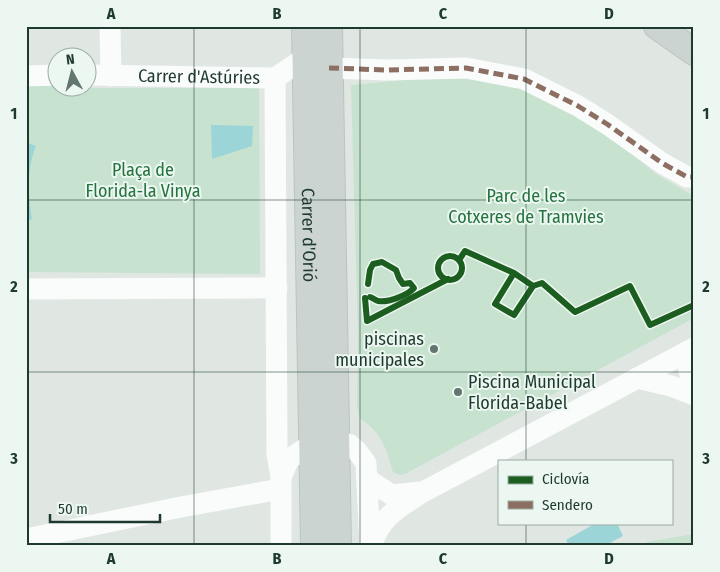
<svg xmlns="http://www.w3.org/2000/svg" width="720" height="572" font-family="'Fira Sans Condensed',sans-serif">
<rect width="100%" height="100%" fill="#e0e7e3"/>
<g fill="#c7e2ce">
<path d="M435,77H459L513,84L580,115L633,154L656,174L694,196V318L405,474L399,475L393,472C387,450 381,431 360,419L357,406L358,333L351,85Z"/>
<path d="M26,86H57L58,88H259L260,274L26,272Z"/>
<path d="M694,534V546H646V542Z"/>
</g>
<g fill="#9cd5d8">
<path d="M211,125L253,126L252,146L212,159Z"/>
<path d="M26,142L36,146C26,170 28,193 32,219L26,221Z"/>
<path d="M596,523H617L623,536L604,546H569L566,540Z"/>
</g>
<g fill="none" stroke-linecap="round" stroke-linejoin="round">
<defs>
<g id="major">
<path id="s2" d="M305,26L314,546"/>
<path d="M329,26L338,546"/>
<path d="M657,26L694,52"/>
</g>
</defs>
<use href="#major" stroke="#bac4c0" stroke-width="28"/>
<g stroke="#fafbfb" stroke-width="21">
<path d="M110,26L111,76"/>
<path d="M329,68L387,70L466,68L524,79L578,106L607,124L662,163L687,177H694"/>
<path id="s1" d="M88,75L275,78L305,58"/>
<path d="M26,76L58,75"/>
<path d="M275,78L277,454L281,477"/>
<path d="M26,289L277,288"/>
<path d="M686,352L690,376L694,381"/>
<path d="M637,378L671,386L694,395"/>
<path d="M367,479L392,495L420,492"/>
<path d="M26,539L181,507L280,489"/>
<path d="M281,546V477L289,459L312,444L336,440L350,445L357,451L366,463L370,545"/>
<path d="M372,546C378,518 401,506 423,492L694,348"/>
</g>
<use href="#major" stroke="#ccd4d1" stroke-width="26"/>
<path stroke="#8d6e63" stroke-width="5" stroke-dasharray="10 5" stroke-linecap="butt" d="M329,68L387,70L466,68L524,79L578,106L607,124L662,163L687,177H694"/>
<defs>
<g id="cycleway">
<circle cx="450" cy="268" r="12"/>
<path d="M459,260L465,251L514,273L533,286L514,315L495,304L514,273"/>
<path d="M368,284L370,270L373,264L382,262L396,270L399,278L403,284L410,283L414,288C408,295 388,303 378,301C375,300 373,298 370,297"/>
<path d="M533,286L542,283L575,312L630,286L650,325L694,305"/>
<path d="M365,298L367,321L448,279"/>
</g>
</defs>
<use href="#cycleway" stroke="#edf7f1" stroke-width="9"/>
<use href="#cycleway" stroke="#1b5e20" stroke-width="6"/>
</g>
<path fill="none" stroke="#1e3a30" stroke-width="1" stroke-opacity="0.55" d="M194,26V546M360,26V546M526,26V461M26,200H694M26,372H694M526,523V546"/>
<g fill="#62776f" stroke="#edf7f1" stroke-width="2">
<circle cx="434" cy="349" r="5"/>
<circle cx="458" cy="392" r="5"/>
</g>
<g text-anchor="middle" stroke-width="4" stroke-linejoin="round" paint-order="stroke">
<g font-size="18" fill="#1e3a30" stroke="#edf7f1">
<text dy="6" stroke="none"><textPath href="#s1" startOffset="111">Carrer d'Astúries</textPath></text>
<text dy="6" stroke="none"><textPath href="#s2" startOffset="209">Carrer d'Orió</textPath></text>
</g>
<g font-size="18" fill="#25733e" stroke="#edf7f1">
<text x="143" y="176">Plaça de<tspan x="143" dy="21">Florida-la Vinya</tspan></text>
<text x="526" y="202">Parc de les<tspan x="526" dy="21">Cotxeres de Tramvies</tspan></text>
</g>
<g font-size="18" fill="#1e3a30" stroke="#edf7f1" text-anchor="end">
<text x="424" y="345">piscinas<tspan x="424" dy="21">municipales</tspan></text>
<text x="468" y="388" text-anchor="start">Piscina Municipal<tspan x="468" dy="21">Florida-Babel</tspan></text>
</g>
</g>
<rect width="720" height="572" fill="none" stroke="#edf7f1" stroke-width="55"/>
<rect x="498" y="460" width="175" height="65" fill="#edf7f1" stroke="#9aaba4"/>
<rect x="508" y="476" width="25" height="8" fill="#1b5e20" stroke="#9aaba4"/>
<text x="542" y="484" font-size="15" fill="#1e3a30">Ciclovía</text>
<rect x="508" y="501" width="25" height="8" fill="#8d6e63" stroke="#9aaba4"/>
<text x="542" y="510" font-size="15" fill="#1e3a30">Sendero</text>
<g transform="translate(72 72) rotate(353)"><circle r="24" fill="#edf7f1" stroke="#9aaba4"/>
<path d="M0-4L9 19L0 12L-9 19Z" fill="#62776f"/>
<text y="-8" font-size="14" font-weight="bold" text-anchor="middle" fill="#1e3a30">N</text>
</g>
<path d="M50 514v8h110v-8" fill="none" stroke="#1e3a30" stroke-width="2.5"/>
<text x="58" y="514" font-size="15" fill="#1e3a30" stroke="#edf7f1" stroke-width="4" paint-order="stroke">50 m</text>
<rect x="28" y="28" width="664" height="516" fill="none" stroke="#1e3a30" stroke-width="2"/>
<g font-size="16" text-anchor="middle" font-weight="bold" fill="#1e3a30">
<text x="111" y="19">A</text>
<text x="277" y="19">B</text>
<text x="443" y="19">C</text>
<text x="609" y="19">D</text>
<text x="14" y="119">1</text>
<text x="706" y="119">1</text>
<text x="14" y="292">2</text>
<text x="706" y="292">2</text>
<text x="14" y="464">3</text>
<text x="706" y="464">3</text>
<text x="111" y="564">A</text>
<text x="277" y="564">B</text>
<text x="443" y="564">C</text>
<text x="609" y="564">D</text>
</g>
</svg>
